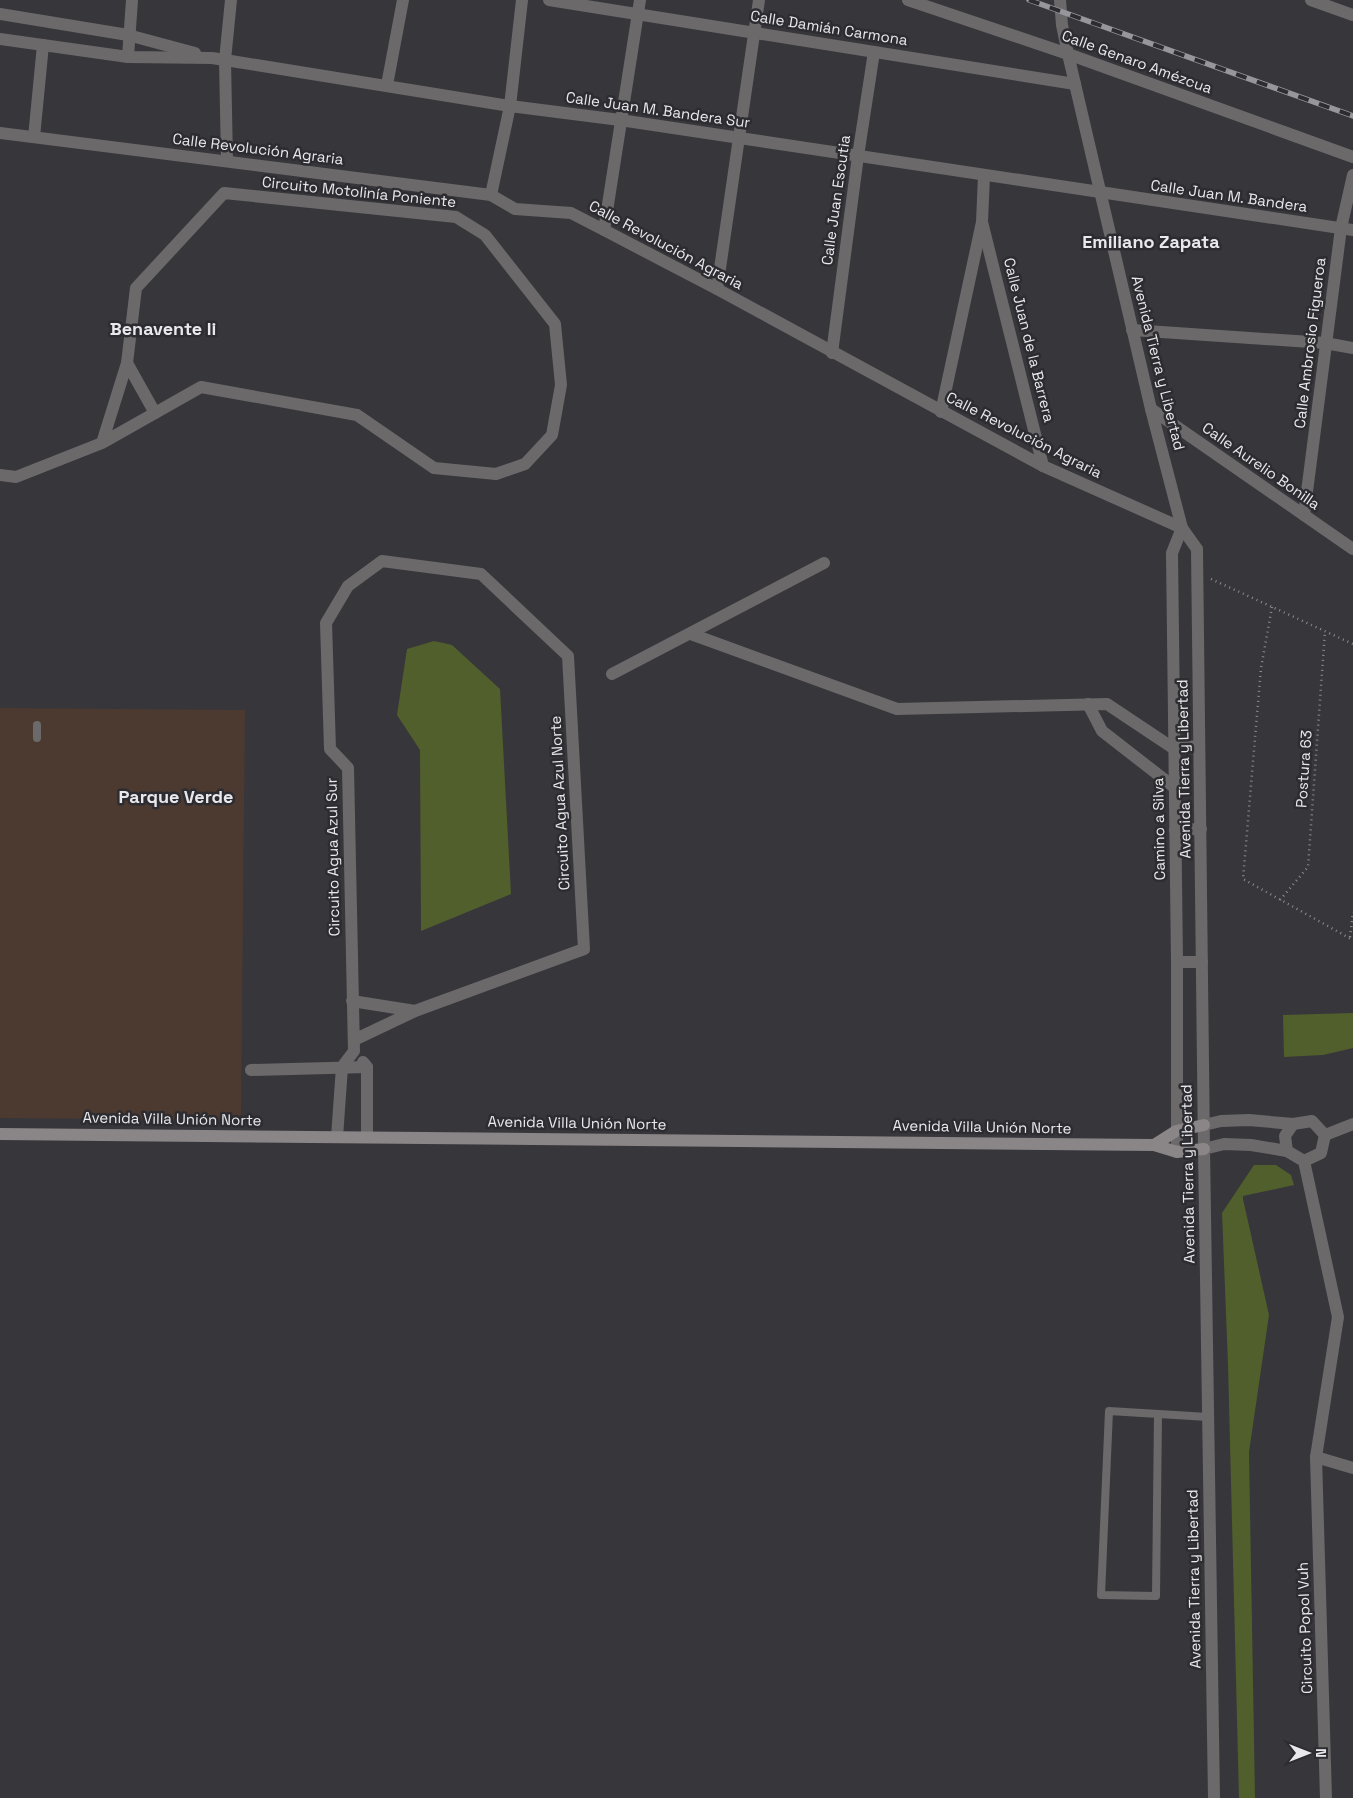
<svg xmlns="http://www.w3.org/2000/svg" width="1353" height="1798" font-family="'Space Grotesk',sans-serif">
<rect width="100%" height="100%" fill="#37363b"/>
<path fill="#4c3a31" d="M0,708L245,710L241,1114L238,1120L0,1118Z"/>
<g fill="#515f2c">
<path d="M434,641L452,645L500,689L511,894L421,931L420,750L397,715L407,649Z"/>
<path d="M1353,1013V1048L1323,1055L1284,1057L1283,1015Z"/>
<path d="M1254,1165H1276L1291,1175L1294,1185L1243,1196V1199L1269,1315L1249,1452L1255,1798H1239L1228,1364L1222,1213Z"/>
</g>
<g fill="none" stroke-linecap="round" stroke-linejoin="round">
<g stroke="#8c8b90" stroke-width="2.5" stroke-dasharray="1 4" stroke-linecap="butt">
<path d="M1211,579L1353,644"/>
<path d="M1272,607L1261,668L1243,879L1353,940"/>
<path d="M1280,900L1308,867L1325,631"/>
<path d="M1350,937L1353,912"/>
</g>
<g stroke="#6c696a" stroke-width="8">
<path d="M37,725V738"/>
<path d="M1158,1414L1156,1596L1101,1595L1109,1411L1208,1417"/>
</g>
<g stroke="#6c696a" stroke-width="12">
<path d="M549,0L1075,84"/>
<path d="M908,0L1068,54L1353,157"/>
<path d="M0,14L128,35L195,53"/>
<path d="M0,39L128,57L212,58L225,60L510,106L620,120L1353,230"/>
<path d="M128,57L132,0"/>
<path d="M387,85L403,0"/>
<path d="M0,133L491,195L515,209L571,213L604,230L717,289L1043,466L1182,528L1197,549"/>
<path d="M34,137L43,45"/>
<path d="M227,161L225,60L231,0"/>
<path d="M491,195L510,106L522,0"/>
<path d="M982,222L1043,466"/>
<path d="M604,230L640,0"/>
<path d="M717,289L759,0"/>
<path d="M1132,330L1325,343L1353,348"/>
<path d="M832,353L858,156L874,52"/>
<path d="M127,363L155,413"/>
<path d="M941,412L982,222L984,176"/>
<path d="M0,475L16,477L102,443L201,387L357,415L434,468L496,474L525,464L552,435L561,385L555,324L485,235L456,217L224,193L136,288L127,363L102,443"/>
<path d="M1304,515L1341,228L1353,175"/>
<path d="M691,634L897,709L1107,704L1173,748L1199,746"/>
<path d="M612,674L824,563"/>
<path d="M1088,704L1102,731L1174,787"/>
<path d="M1175,830L1201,829"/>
<path d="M1177,962H1202"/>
<path d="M352,1001L415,1011"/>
<path d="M363,1062L367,1067V1137"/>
<path d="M251,1070L367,1067"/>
<path d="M1204,1125L1221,1121L1249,1120L1293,1124L1312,1121L1325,1135"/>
<path d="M1325,1135L1353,1124"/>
<path d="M337,1137L342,1067L354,1051L348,768L330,749L326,623L348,586L382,561L481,574L568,656L584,949L415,1011L354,1040"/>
<path d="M1287,1151L1285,1136L1293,1124"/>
<path d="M1304,1161L1321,1153L1325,1135"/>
<path d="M1316,1457L1353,1468"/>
<path d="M1214,1798L1204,1149L1224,1144L1251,1145L1287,1151L1304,1161L1338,1317L1316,1457L1326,1798"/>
</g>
<g stroke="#6c696a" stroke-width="12">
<path d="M1060,0L1062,25L1068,54L1151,409L1182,528L1172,553L1177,962V1152"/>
<path d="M1311,0L1353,15"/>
<path d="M1151,409L1353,549"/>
<path d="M1197,549L1204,1149"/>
</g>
<g stroke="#8a8586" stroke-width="12">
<path d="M0,1134L1154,1145L1177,1152L1204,1149"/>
<path d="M1154,1145L1176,1131L1204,1125"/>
</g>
<defs>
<path id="rail" d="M1029,0L1353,116"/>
</defs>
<use href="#rail" stroke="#97979b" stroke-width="5.5"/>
<use href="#rail" stroke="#2d2c31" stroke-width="4" stroke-dasharray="11" stroke-linecap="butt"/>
</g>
<g text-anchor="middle" stroke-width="5" stroke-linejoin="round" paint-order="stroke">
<g font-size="15" fill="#e9e9ed" stroke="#2d2c31">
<text transform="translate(829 28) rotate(9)" y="5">Calle Damián Carmona</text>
<text transform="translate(1137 62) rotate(20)" y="5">Calle Genaro Amézcua</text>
<text transform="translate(658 110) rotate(8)" y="5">Calle Juan M. Bandera Sur</text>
<text transform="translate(258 149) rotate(7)" y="5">Calle Revolución Agraria</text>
<text transform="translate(359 192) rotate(6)" y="5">Circuito Motolinía Poniente</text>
<text transform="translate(1229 196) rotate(8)" y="5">Calle Juan M. Bandera</text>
<text transform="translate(836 200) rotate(-82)" y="5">Calle Juan Escutia</text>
<text transform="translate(666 245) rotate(28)" y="5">Calle Revolución Agraria</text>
<text transform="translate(1029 340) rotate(76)" y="5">Calle Juan de la Barrera</text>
<text transform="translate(1310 343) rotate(-83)" y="5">Calle Ambrosio Figueroa</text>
<text transform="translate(1158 363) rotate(76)" y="5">Avenida Tierra y Libertad</text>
<text transform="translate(1024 435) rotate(27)" y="5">Calle Revolución Agraria</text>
<text transform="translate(1261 466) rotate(35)" y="5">Calle Aurelio Bonilla</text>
<text transform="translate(1184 769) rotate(-91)" y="5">Avenida Tierra y Libertad</text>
<text transform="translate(1304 769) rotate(-86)" y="5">Postura 63</text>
<text transform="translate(560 803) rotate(-93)" y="5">Circuito Agua Azul Norte</text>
<text transform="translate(1159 829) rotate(-91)" y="5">Camino a Silva</text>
<text transform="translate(333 857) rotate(-91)" y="5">Circuito Agua Azul Sur</text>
<text transform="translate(172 1119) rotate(1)" y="5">Avenida Villa Unión Norte</text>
<text transform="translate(577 1123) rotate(1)" y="5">Avenida Villa Unión Norte</text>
<text transform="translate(982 1127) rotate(1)" y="5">Avenida Villa Unión Norte</text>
<text transform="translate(1188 1174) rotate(-91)" y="5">Avenida Tierra y Libertad</text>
<text transform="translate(1194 1579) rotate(-91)" y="5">Avenida Tierra y Libertad</text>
<text transform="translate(1305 1628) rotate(-92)" y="5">Circuito Popol Vuh</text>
</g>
<g font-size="18" font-weight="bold" fill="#e9e9ed" stroke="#2d2c31">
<text x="1151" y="248">Emiliano Zapata</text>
<text x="163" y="335">Benavente Ii</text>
<text x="176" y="803">Parque Verde</text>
</g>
</g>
<g transform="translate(1308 1753) rotate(90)" stroke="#2d2c31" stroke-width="4" paint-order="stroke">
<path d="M0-4L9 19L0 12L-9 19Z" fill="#e9e9ed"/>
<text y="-8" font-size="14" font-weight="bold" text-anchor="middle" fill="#e9e9ed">N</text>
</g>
</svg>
